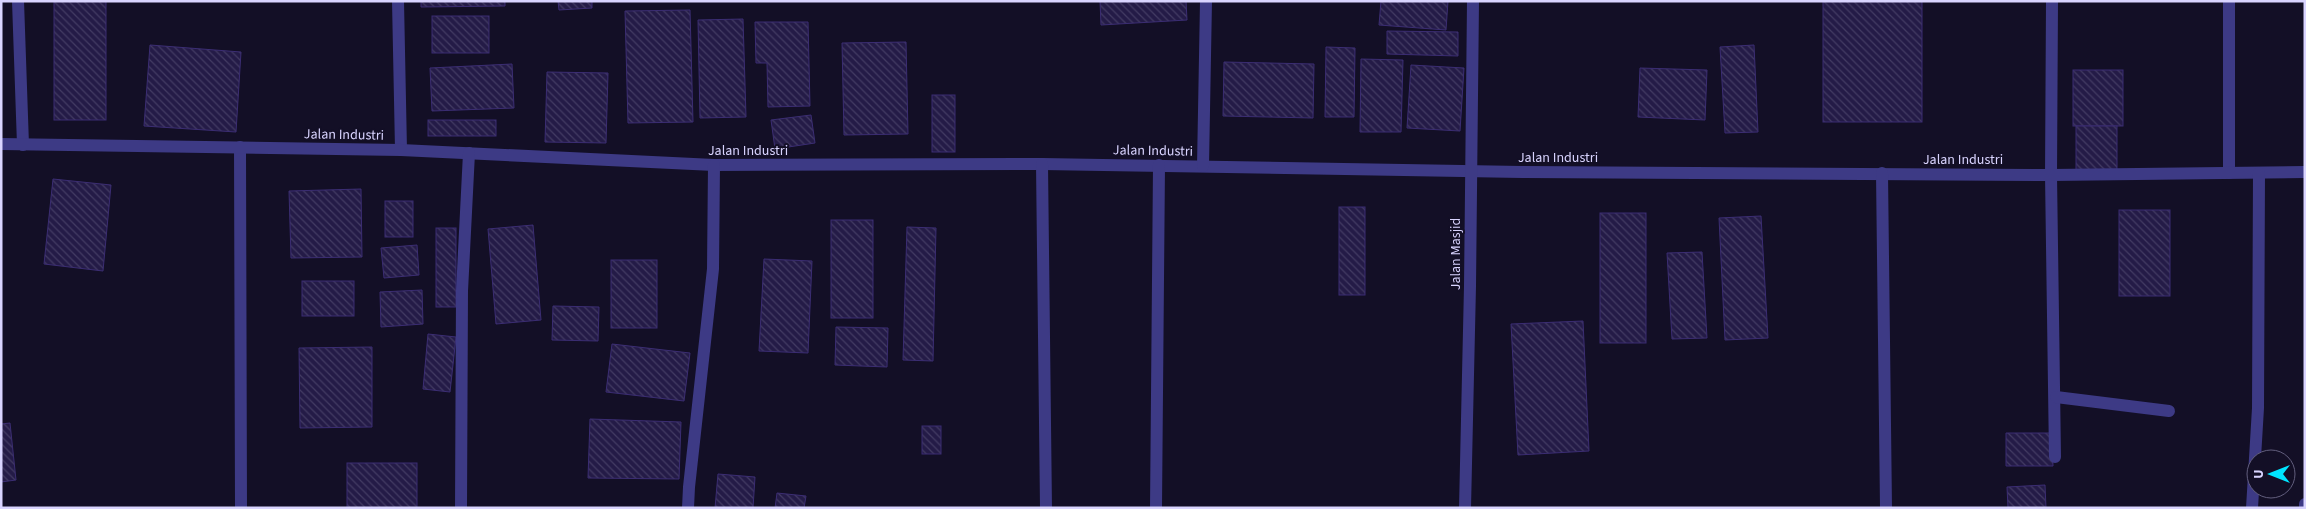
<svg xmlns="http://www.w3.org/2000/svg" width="2306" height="509" font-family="'Source Sans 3',sans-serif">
<defs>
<pattern id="building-back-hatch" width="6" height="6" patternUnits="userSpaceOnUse" patternTransform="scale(1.25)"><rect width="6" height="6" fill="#241b47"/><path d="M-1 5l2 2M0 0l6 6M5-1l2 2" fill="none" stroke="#433b63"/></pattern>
</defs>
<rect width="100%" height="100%" fill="#130f26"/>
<g fill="url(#building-back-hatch)" stroke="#3b2d73">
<rect x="54" y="1" width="52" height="119"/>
<path d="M421,1H505V6L421,7Z"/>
<path d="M558,1H592V8L559,10Z"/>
<path d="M1100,1H1186L1187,20L1101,25Z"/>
<path d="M1381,1H1448L1446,30L1379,25Z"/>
<rect x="1823" y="1" width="99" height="121"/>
<path d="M690,10L693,122L628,123L625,11Z"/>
<rect x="432" y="16" width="57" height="37"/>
<path d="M743,19L746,117L700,118L698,20Z"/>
<path d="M755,22H808L810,106L768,107L767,63H756Z"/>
<path d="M1387,31L1458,32V56L1387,54Z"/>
<path d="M906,42L908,134L844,135L842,43Z"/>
<path d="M150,45L241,52L236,132L144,126Z"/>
<path d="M1754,45L1758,132L1725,133L1720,47Z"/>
<path d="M1326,47L1355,48L1354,117H1325Z"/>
<path d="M1361,59L1403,60L1401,132H1360Z"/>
<path d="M1224,62L1314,64L1313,118L1223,116Z"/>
<path d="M512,64L514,108L432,111L430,68Z"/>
<path d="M1411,65L1464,68L1460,131L1407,128Z"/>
<path d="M1640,68L1707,70L1705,120L1638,117Z"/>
<rect x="2073" y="70" width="50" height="56"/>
<path d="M547,72L608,73L606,143L545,142Z"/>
<rect x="932" y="95" width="23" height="57"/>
<path d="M811,115L815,143L775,149L771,120Z"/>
<rect x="428" y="120" width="68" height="16"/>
<rect x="2076" y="126" width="41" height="46"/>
<path d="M53,179L111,185L103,271L44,264Z"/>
<path d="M361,189L362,257L291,258L289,191Z"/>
<rect x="385" y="201" width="28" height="36"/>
<rect x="1339" y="207" width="26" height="88"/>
<rect x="2119" y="210" width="51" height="86"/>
<rect x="1600" y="213" width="46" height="130"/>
<path d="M1761,216L1768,338L1725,340L1719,218Z"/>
<rect x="831" y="220" width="42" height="98"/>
<path d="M533,225L541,320L496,324L488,229Z"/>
<path d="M907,227L936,228L933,361L903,360Z"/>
<rect x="436" y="228" width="20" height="79"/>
<path d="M417,245L419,275L384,278L381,248Z"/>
<path d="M1702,252L1707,338L1672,339L1667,253Z"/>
<path d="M764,259L812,261L808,353L759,351Z"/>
<rect x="611" y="260" width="46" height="68"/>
<rect x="302" y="281" width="52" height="35"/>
<path d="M422,290L423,324L381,327L380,292Z"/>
<path d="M553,306L599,307L598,341L552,340Z"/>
<path d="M1583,321L1589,451L1518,455L1511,324Z"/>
<path d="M836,327L888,328L887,367L835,365Z"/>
<path d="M428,334L456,337L450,392L423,389Z"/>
<path d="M612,344L690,353L684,401L606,392Z"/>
<path d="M372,347V427L300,428L299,348Z"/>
<path d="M590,419L681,422L679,479L588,478Z"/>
<path d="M10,423L16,480L1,482V424Z"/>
<rect x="922" y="426" width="19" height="28"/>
<path d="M2006,433H2052L2053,466H2006Z"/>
<rect x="347" y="463" width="70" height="45"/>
<path d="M718,474L755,477L753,508H715Z"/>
<path d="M2045,485L2046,508H2008L2007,487Z"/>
<path d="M777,493L806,496L804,508H775Z"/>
</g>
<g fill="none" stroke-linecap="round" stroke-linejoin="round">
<path stroke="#3d3a85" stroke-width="12" d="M240,147L241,508"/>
<g stroke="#3d3a85" stroke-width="12">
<path d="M18,1L23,145"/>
<path d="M398,1L401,150"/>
<path d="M2052,1L2051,175L2055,457"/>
<path d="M2229,1V173"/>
<path d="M1,144L401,150L714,165L1042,164L1522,172L2051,175L2305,172"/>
<path d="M1042,164L1046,508"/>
<path d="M1203,166L1206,1"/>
<path d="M1882,173L1886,508"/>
<path d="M2056,397L2169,411"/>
<path d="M461,508L462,291L469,153"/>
<path d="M688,508L689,487L713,269L714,165"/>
<path d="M1156,508L1159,165"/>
<path d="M1465,508L1470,286L1473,1"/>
<path d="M2252,508L2258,408L2259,173"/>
<path d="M2305,508V504"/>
</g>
</g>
<g text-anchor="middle" stroke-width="4" stroke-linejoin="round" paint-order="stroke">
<g font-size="14" fill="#d9d4ff" stroke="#130f26">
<text transform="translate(344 134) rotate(1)" y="5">Jalan Industri</text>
<text x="748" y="155">Jalan Industri</text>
<text transform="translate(1153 150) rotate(1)" y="5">Jalan Industri</text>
<text x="1558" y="162">Jalan Industri</text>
<text x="1963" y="164">Jalan Industri</text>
<text transform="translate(1455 254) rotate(-90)" y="5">Jalan Masjid</text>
</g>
</g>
<rect width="2306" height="509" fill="none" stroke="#d9d4ff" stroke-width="5"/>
<g transform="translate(2271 474) rotate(270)"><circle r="24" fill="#130f26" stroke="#625e7d"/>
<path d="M0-4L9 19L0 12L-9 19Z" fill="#00e5ff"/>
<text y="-8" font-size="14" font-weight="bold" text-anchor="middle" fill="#d9d4ff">U</text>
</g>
</svg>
